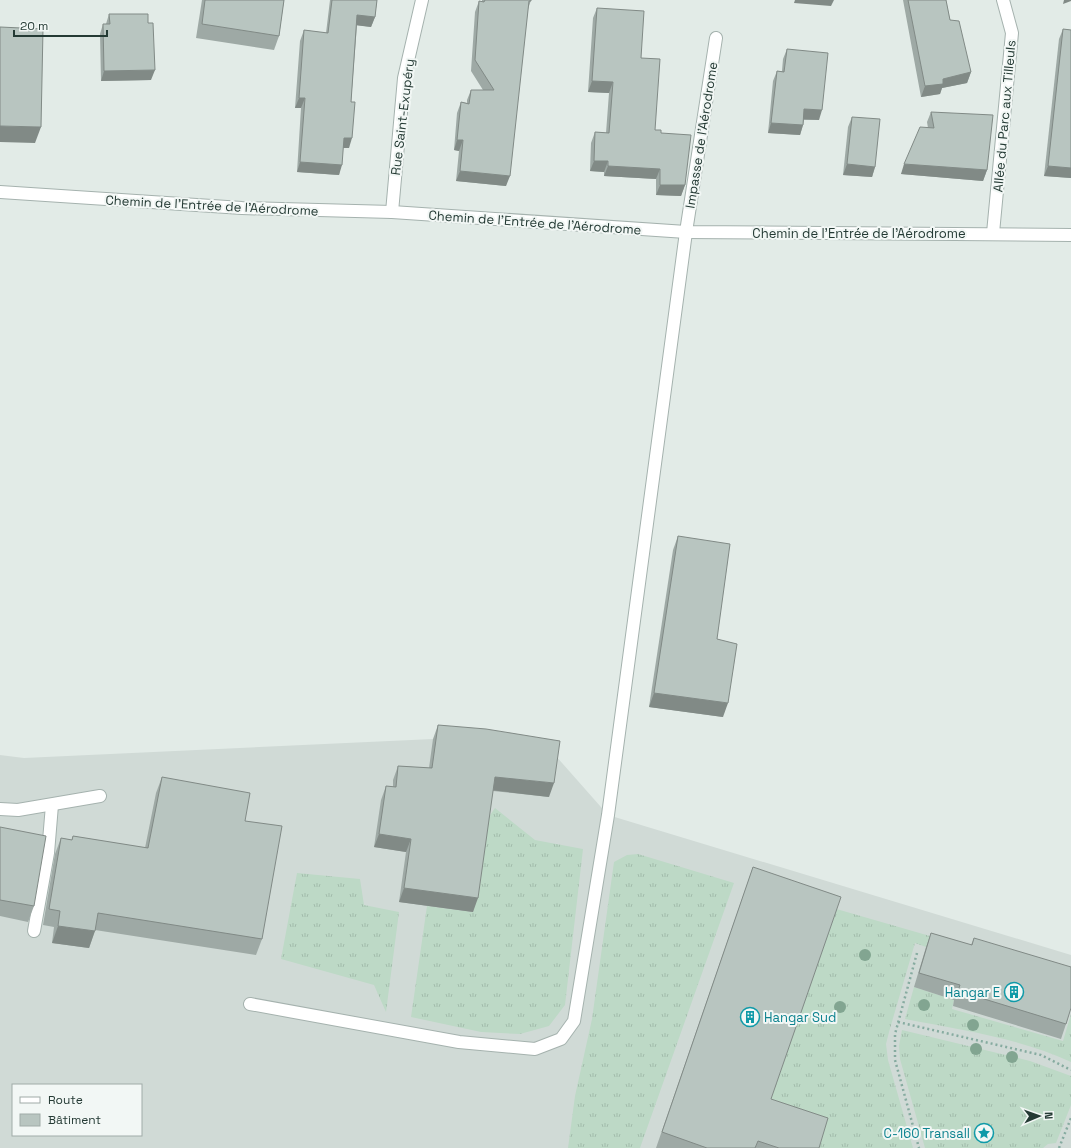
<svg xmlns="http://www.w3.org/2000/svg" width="1071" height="1148" font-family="'Space Grotesk',sans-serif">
<defs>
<pattern id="grass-tufts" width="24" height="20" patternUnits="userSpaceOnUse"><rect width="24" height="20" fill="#bdd9c6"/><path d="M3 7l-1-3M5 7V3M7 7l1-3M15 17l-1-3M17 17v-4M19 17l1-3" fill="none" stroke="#a2bbab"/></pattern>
</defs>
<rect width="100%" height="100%" fill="#e2ebe7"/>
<path fill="#d0dad6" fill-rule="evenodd" d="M433,739L555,755L608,815L1071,955V1148H0V755L24,758ZM13,1085H141V1135H13Z"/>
<g fill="url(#grass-tufts)">
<path d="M495,808L535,840L583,849L565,1005L549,1026L520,1034L481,1032L411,1017L427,906L473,912L486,821Z"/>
<path d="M638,854L734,883L640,1148H568L575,1096L592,1019L614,862L627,855Z"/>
<path d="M297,873L360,879L364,905L399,912L386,1012L374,985L281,959Z"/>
<path d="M781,893L968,947H926L915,943L889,1032L886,1044L888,1060L913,1148H818L764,1118Z"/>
<path d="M914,987L954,1000L952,1009L1063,1041L1071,1014V1062C1020,1038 961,1030 905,1019Z"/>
<path d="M902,1030L1030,1061L1071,1076V1105L1056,1143L1048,1144L1043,1148H925L900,1059L899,1046Z"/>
</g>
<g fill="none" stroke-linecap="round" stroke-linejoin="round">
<defs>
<g id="minor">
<path d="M0,192L242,208L392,212L686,232L1071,235"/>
<path d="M392,212L404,78L422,0"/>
<path d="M993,233L1012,33L1003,0"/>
<path d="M0,809L18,810L100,796"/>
<path d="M34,931L48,853L52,805"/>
<path d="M250,1004L459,1042L535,1049L561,1039L574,1021L608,815L686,232L716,38"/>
</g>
</defs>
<use href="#minor" stroke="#a5b2ae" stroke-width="14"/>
<g stroke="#86aba0" stroke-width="2.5" stroke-dasharray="2 3" stroke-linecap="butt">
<path d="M917,953L895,1034V1060L919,1148"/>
<path d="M898,1022L1041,1055L1071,1070"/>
<path d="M1059,1148L1071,1118"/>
</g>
<use href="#minor" stroke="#fff" stroke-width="12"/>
</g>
<g fill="#82a591">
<circle cx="865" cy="955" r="6"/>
<circle cx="924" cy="1005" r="6"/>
<circle cx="840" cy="1007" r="6"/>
<circle cx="973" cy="1025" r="6"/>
<circle cx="976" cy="1049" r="6"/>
<circle cx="1012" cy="1057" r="6"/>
</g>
<g fill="#9ea9a5">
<path d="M202,0H284L279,36L274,50L196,38Z"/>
<path d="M330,0H377L375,17L371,27L357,25L351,102L349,148H343L339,175L297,172L301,108H295L300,41L304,30L326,33Z"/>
<path d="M482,0H531L528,9L506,186L456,181L459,151L454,150L457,113L461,102L467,103V100L471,90H483L471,71L475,12L479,1L482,2Z"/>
<path d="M903,0H946L950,20L971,72L967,83L942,88L940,94L921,97Z"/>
<path d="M597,8L641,58L655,130L661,133L685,185L681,196L656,195V179L604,176V172L590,171L591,143L595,132L606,133L609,93L588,92L593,18Z"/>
<path d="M109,14L148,23L151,80L101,81L100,34L103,24H106Z"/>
<path d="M1063,29L1071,30V178L1044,176L1059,39Z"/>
<path d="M787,49L819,120H804L803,125L800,135L768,133L773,81L777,71H782L783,59Z"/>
<path d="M931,112L987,170L983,181L901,174L928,128L927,122Z"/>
<path d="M852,117L875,167L872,177L843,175L848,127Z"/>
<path d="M678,536L717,639L723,717L649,707L673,550Z"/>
<path d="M438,725L549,797L493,791L473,912L399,902L406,852L374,847L381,800L386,786L393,787V780L398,766L429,768L433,739Z"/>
<path d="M162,777L245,821L262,939L256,955L95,930L89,948L52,943L54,927L43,925L55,854L61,838L72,840L73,836L145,848L156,793Z"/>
<path d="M0,827L34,906L28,922L0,916Z"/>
<path d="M753,867L771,1099L819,1148H656Z"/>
<path d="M931,933L971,945L974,938L1066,1024L1061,1039L953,1006L954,1000L914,987L926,947Z"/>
</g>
<g fill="#818a86">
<path d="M795,0H834L831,6L794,3Z"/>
<path d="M1064,0H1071V1L1063,4Z"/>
<path d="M357,15L375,17L371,27L354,25Z"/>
<path d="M155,70L151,80L101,81L104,71Z"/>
<path d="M971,72L967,83L942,88L940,94L921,97L925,86L943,79Z"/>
<path d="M592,81L613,82L609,93L588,92Z"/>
<path d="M299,98H305L301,108H295Z"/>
<path d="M804,109L822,110L819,120L801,119Z"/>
<path d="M771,123L803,125L800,135L768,133Z"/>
<path d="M0,126L41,127L35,143L0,142Z"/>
<path d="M344,138H352L349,148H340Z"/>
<path d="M457,140H463L459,151L454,150Z"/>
<path d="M594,161H608L604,172L590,171Z"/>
<path d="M300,162L342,165L339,175L297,172Z"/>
<path d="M847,164L875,167L872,177L843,175Z"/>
<path d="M904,164L987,170L983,181L901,174Z"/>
<path d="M608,166L660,169L656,179L604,176Z"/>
<path d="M1048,166L1071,168V178L1044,176Z"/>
<path d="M460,171L510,176L506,186L456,181Z"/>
<path d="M660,185H685L681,196L656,195Z"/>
<path d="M654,693L728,703L723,717L649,707Z"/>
<path d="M495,777L554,783L549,797L490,790Z"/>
<path d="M379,834L411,839L406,852L374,847Z"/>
<path d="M404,888L478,898L473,912L399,902Z"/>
<path d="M58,926L95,931L89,948L52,943Z"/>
</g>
<g fill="#b8c5c0" stroke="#818a86">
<path d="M205,0H284L279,36L202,24Z"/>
<path d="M332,0H377L375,17L357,15L351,102H355L352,138H344L342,165L300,162L305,98H299L304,30L328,33Z"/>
<path d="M485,0H531V1H529L510,176L460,171L463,140H457L461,102L469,104L471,90H494L475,60L479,1L484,2Z"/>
<path d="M908,0H946L950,20L959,21L971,72L943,79V84L925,86Z"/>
<path d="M597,8L644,11L641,58L660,59L655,130H661V133L691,135L685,185H660V169L608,166V161H594L595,132L609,133L613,82L592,81Z"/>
<path d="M109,14H148V23H153L155,70L104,71L103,24H110Z"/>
<path d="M0,27L43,29L41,127L0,126Z"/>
<path d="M1063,29L1071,30V168L1048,166Z"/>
<path d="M787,49L828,53L822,110L804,109L803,125L771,123L777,71L784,72Z"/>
<path d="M931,112L993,115L987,170L904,164L920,127L934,128Z"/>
<path d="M852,117L880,119L875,167L847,164Z"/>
<path d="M678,536L730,544L717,639L737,644L728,703L654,693Z"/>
<path d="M438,725L486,729L560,741L554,783L495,777L478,898L404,888L411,839L379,834L386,786L396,787L398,766L432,768Z"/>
<path d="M162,777L250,793L245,821L282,826L262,939L98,913L95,931L58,926L60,911L49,909L61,838L72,840L73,836L148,848Z"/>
<path d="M0,827L46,836L34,906L0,900Z"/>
<path d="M753,867L841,897L771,1099L828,1118L819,1148H779L758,1141L755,1148H707L662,1132Z"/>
<path d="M931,933L972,945L974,938L1071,967V1008L1066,1024L958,991L960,985L919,973Z"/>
</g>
<defs>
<symbol id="building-ring" viewBox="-11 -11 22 22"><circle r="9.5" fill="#f2f7f5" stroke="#0f9aa8" stroke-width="1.5"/><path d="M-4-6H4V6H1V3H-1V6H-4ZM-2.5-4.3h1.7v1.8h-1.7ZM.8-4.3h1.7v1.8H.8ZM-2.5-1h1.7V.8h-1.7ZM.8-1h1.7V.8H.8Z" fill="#0f9aa8"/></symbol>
<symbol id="sight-ring" viewBox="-11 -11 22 22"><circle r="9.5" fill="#f2f7f5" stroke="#0f9aa8" stroke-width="1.5"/><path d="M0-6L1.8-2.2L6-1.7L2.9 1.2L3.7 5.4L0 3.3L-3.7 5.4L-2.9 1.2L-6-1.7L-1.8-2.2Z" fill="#0f9aa8"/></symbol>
</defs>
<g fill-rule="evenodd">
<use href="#building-ring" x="1003" y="981" width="22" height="22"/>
<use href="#building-ring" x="739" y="1006" width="22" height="22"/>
<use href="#sight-ring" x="973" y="1122" width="22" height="22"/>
</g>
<g text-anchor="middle" stroke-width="4" stroke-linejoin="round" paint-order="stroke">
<g font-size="13" fill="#243a34" stroke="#f2f7f5">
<text transform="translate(1004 116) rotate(-85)" y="5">Allée du Parc aux Tilleuls</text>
<text transform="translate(402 117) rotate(-83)" y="5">Rue Saint-Exupéry</text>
<text transform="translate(701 135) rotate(-81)" y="5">Impasse de l’Aérodrome</text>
<text transform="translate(212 205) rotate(3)" y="5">Chemin de l'Entrée de l'Aérodrome</text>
<text transform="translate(535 222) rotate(4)" y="5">Chemin de l'Entrée de l'Aérodrome</text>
<text x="859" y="238">Chemin de l'Entrée de l'Aérodrome</text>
</g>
<g font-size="13" fill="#0d838f" stroke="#f2f7f5" text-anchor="end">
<text x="1000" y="997">Hangar E</text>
<text x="764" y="1022" text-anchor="start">Hangar Sud</text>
<text x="970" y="1138">C-160 Transall</text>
</g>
</g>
<rect x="12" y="1084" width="130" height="52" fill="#f2f7f5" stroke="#a0aba8"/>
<rect x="20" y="1097" width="20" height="6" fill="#ffffff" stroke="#a0aba8"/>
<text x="48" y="1104" font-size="12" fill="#243a34">Route</text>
<rect x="20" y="1114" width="20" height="12" fill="#b8c5c0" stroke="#a0aba8"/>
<text x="48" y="1124" font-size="12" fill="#243a34">Bâtiment</text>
<g transform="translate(1039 1116) rotate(88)" stroke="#f2f7f5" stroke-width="3" paint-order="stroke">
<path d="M0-3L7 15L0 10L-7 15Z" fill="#243a34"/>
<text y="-6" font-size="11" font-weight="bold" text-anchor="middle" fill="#243a34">N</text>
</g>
<path d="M14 30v6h93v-6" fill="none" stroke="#243a34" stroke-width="2"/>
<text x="20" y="30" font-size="12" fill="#243a34" stroke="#f2f7f5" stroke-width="3" paint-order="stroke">20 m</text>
</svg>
